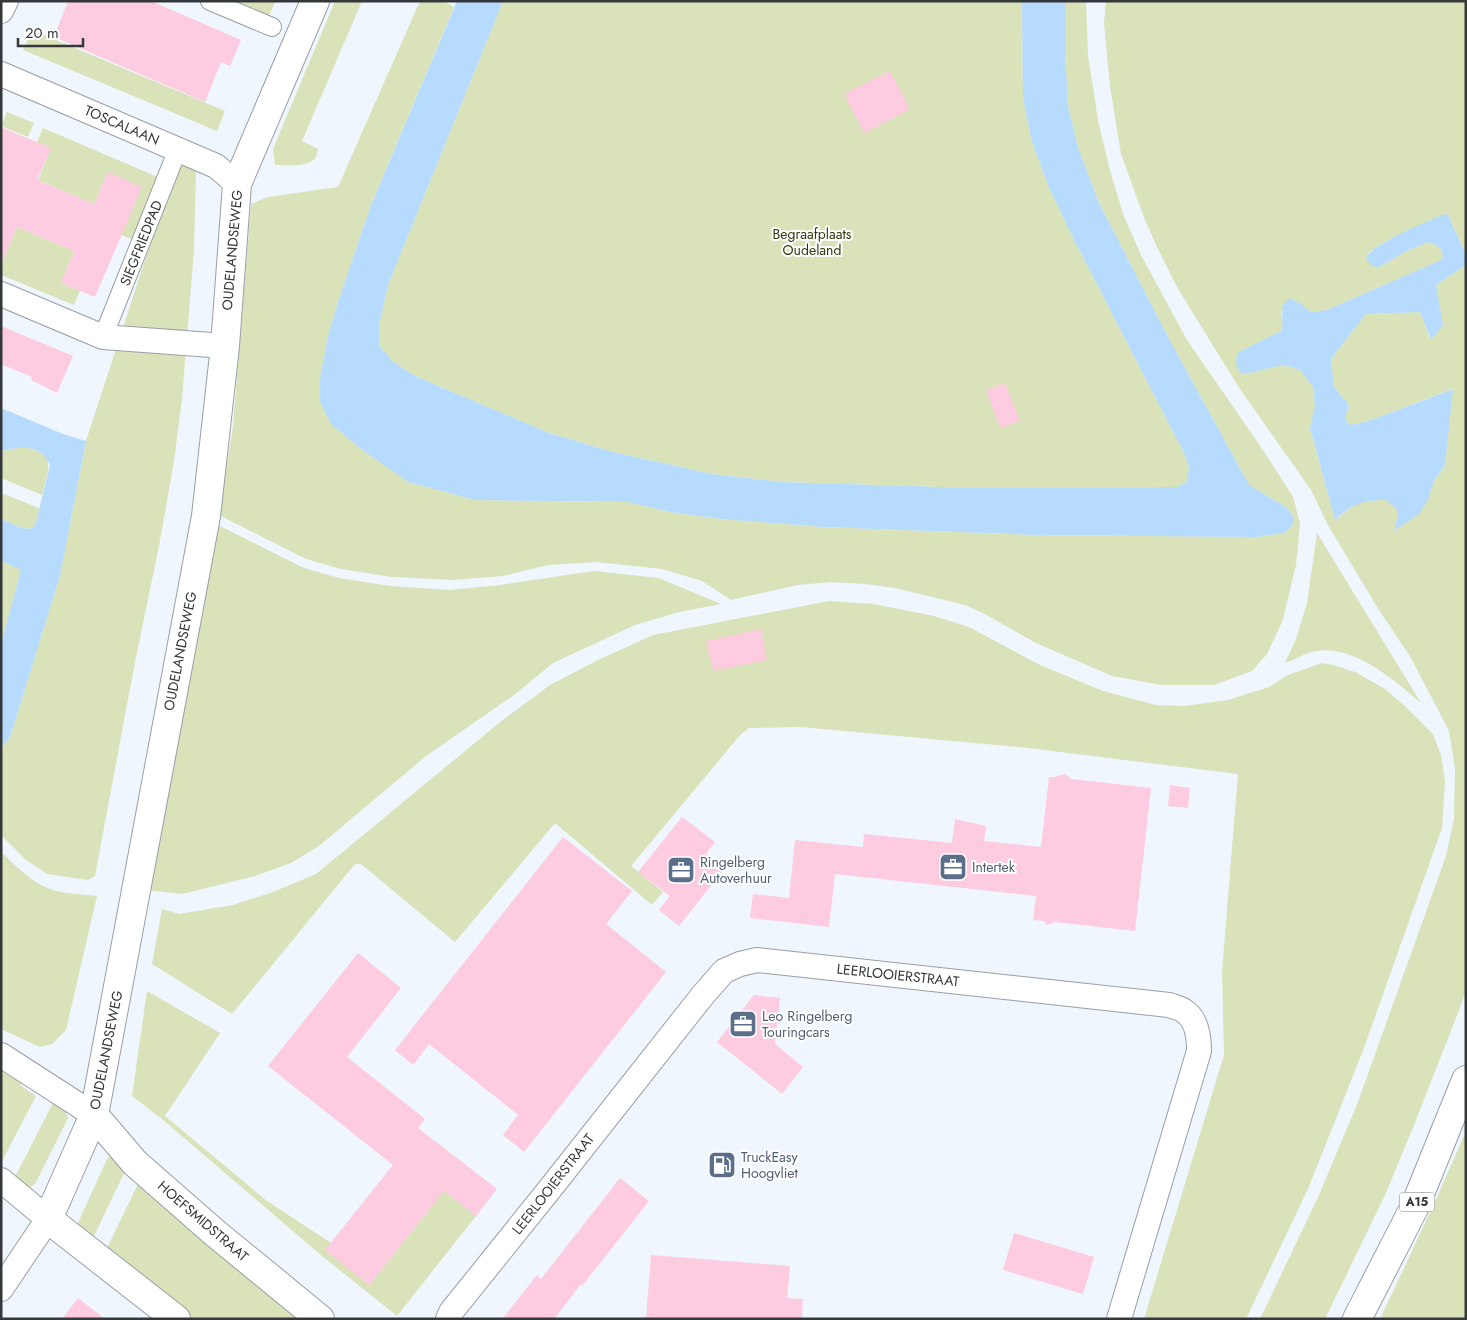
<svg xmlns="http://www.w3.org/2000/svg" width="1467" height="1320" font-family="Jost,sans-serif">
<rect width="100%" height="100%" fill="#eff6fe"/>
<g fill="#d9e2b8">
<path d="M222,1H273L275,2L267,20Z"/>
<path d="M335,1H362L302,141L318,149C318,149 316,156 316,157C309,168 286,165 275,165L273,149Z"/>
<path d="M420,1H443L454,7L371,205L339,299L328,336L320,379L331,424L361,449L408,482L475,500L628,502L670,512L721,519L823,527L1038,535L1257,537L1284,533L1293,524V516L1286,507L1249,485L1168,337L1099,203L1078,148L1068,106L1065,56V1H1086L1088,56L1098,120L1109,167L1123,214L1141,255L1187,340L1265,453L1293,497L1300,523L1296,565L1283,620L1267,654L1252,671L1214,685H1161L1112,676L1036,643L983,613L965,605L895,588L866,584L831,582L798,585L731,600L702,581L662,569L596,562L548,565L503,576L452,580L392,577L341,569L306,559L219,515L233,426L251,204L268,197L338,187Z"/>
<path d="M503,1H1022L1023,98L1031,139L1049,188L1075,242L1184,453L1189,468L1187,481L1178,487L972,488L781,482L712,474L613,452L549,433L415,376L392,361L379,345V325L388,285Z"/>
<path d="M1106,1H1466V255L1447,213L1386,241L1368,253L1379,267L1403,253L1428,242C1436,245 1443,247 1443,257L1439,261L1329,309C1311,315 1308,311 1295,300L1281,311L1283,324L1281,331L1240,352L1249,373L1283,365L1300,370L1313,387L1315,406L1310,429L1335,520C1357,503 1358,500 1387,500L1397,510V519L1394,530L1428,500L1434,481L1445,465L1452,389L1377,418L1357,424L1349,425L1345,417L1349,405L1334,387L1331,359L1366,314L1420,312L1430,339L1443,325L1436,285L1466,265V990L1458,1013L1414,1125L1386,1193L1325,1319H1260L1319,1195L1358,1102L1446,856L1454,818L1455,768L1449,731L1411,658L1377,607L1328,525L1311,490L1240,389L1212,344L1177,287L1157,247L1145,220L1121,154L1110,86L1104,23Z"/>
<path d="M32,30L225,111L217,131L23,50Z"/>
<path d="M7,112L34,123L28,137L1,126Z"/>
<path d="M43,128L160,178L135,240L121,235L141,187L108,172L94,204L38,180L51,148L37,142Z"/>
<path d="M177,162L196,170L194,249L182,399L174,461L159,546L135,662L95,876L88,880L47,874L25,859L1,835V745H4L10,737L60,576L86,441Z"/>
<path d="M17,227L74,251L61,283L80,291L74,305L1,275V257L4,258Z"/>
<path d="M23,447C58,453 49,468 42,495L1,478V451Z"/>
<path d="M1,493L39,508L36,522L33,528C23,531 11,523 1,519Z"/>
<path d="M216,524L304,568L339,578L390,586L450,590L500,585L594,571L659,578L721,604L679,612L635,625L553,663L514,695L426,756L319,846L291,863L255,876L182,894L147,890Z"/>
<path d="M1317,533L1421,703C1393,679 1351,642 1311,652C1302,655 1294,660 1285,663L1296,639L1307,603Z"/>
<path d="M1,561L21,570L1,644Z"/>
<path d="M829,601L873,604L934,616L969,627L1040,665L1103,691L1156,705L1184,706L1228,700L1269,687L1288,675L1322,663L1333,665L1355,672L1385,689L1405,706L1433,734L1441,755L1445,781L1442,828L1364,1048L1308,1189L1246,1319H1144L1224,1055L1222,971L1238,774L1028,748L801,727L749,728L740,735L631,866L663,892L652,905L555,823L455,942L361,864H355L232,1014L152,964L162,909L179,914L233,905L273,892L316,874L499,723L550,685L596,661L653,635Z"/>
<path d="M1,852C14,864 27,878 43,886C59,894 79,894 97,896L66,1030L52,1044L40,1047L1,1029Z"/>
<path d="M147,991L220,1033L165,1116L267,1201L331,1243L369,1285L429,1210L422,1173L476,1216L397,1316L322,1256L162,1119L132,1096Z"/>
<path d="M1,1063L24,1078L20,1085L36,1096L2,1161Z"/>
<path d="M54,1101L64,1108L68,1118L35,1184L26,1190L13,1181Z"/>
<path d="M1466,1131V1319H1380L1434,1204Z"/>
<path d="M116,1154L129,1163L91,1242L78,1223L107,1159L111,1156Z"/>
<path d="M142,1176L309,1319H189L105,1252Z"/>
</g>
<g fill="#b6dbfd">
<path d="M457,1H503L388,285L379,325V345L392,361L415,376L549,433L613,452L712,474L781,482L972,488L1178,487L1187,481L1189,468L1184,453L1075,242L1049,188L1031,139L1023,98L1022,1H1065V56L1068,106L1078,148L1099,203L1168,337L1249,485L1286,507L1293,516V524L1284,533L1257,537L1038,535L823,527L721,519L670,512L628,502L475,500L408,482L361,449L331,424L320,402V379L328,336L339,299L371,205Z"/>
<path d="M1447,213L1466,255V265L1436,285L1443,325L1431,340L1420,312L1366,314L1331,359L1334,387L1349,405L1345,417L1349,425L1357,424L1377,418L1453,389L1445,465L1434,481L1428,500L1420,513L1394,531L1397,519V510L1386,500C1363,500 1352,504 1335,520L1310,428L1315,406L1313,387L1300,370L1283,365L1249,373H1241L1237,368L1236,359L1239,352L1281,331C1284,322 1281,313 1283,304L1289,299C1308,302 1302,318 1329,309L1439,261L1443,257C1443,247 1436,245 1428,242L1403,253L1379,267L1372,266L1366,258C1372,243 1431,220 1447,213Z"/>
<path d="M1,408L63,434L86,441L60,576L10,737L4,745H1V644L21,570L1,561V519C11,523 23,531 33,528L36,522L50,465C40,443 20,447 1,451Z"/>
</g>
<g fill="#fdcce0">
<path d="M68,1H151L241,40L230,66L221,62L205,102L54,37Z"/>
<path d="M890,71L910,109L864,133L844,94Z"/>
<path d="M1,127L51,148L37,180L94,204L108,172L142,187L95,297L61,283L74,251L17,227L1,265Z"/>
<path d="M1,326L73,356L57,393L31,380L32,377L1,364Z"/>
<path d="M1005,383L1020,421L1000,428L986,390Z"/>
<path d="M761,629L767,660L713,671L706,641Z"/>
<path d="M1065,774L1071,779L1151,788L1135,931L1055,922L1047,925L1044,921L1033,920L1036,896L835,874L829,927L750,918L753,894L789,898L795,840L863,847L864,834L952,843L955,819L986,826L984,841L1041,847L1049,777H1055Z"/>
<path d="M1170,785L1190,788L1188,808L1168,806Z"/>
<path d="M682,817L715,842L706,854L725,868L679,926L659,910L670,896L638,872Z"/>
<path d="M563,837L632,891L606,924L666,972L524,1152L503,1135L518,1115L429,1044L413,1065L395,1050Z"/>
<path d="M358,953L401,988L347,1057L425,1119L418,1128L497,1189L476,1216L444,1191L369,1285L325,1250L393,1165L268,1066Z"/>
<path d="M754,995L780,998L775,1044L803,1067L782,1094L717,1042Z"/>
<path d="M620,1178L649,1201L582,1286L581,1284L554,1319H502L537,1275L541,1279Z"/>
<path d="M1014,1233L1094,1257L1083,1294L1003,1270Z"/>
<path d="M651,1255L790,1266L787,1298L803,1299L802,1319H646Z"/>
<path d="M78,1298L105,1319H62Z"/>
</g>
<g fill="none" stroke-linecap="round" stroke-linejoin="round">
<defs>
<g id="pedestrian">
<path d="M210,1L272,27"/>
<path d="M103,337L178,149"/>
</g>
<g id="minor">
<path d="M1,11L6,1"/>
<path d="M1,74L216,166L237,184"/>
<path d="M1,294L103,337L225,346"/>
<path d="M1,1055L94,1115"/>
<path d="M1,1180L48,1219L1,1289"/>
<path d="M448,1319L451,1312L553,1185L703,995L724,971L740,964L757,960L1169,1005C1174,1007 1180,1008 1184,1011C1197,1019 1199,1037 1199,1051L1119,1319"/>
</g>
<g id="tertiary">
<path d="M94,1115L135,1163L215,1233L320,1319"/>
<path d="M176,1319L48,1219L94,1115L206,516L225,346L237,184L315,1"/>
</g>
<path id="motorway" d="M1357,1319L1415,1206L1466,1080"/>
</defs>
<use href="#pedestrian" stroke="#989fa6" stroke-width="20"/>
<use href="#minor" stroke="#989fa6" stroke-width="26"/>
<use href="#tertiary" stroke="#989fa6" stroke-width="30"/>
<use href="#motorway" stroke="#989fa6" stroke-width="30"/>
<use href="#pedestrian" stroke="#fff" stroke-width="18"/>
<use href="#minor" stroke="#fff" stroke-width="24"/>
<use href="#tertiary" stroke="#fff" stroke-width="28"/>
<use href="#motorway" stroke="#fff" stroke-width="28"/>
</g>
<defs>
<symbol id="office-square" viewBox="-11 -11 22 22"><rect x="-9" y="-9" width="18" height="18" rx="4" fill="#5c6f8a" stroke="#fff"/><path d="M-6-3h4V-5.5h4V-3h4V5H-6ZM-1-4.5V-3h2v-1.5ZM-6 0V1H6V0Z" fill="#fff"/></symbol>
<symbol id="fuel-square" viewBox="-11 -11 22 22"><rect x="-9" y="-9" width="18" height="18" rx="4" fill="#5c6f8a" stroke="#fff"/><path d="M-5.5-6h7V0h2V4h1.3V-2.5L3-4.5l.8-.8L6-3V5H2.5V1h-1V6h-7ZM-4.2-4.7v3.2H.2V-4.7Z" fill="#fff"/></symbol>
</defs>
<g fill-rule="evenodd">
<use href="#office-square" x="937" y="851" width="32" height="32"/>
<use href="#office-square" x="665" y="854" width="32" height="32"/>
<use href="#office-square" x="727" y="1008" width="32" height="32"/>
<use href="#fuel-square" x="706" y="1149" width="32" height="32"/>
</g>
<g text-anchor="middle" stroke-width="4" stroke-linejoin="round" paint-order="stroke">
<rect fill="#fff" stroke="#727476" stroke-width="1" x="1399.5" y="1192.5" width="35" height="19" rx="4"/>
<g font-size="12" font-weight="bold" fill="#35383b">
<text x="1417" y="1206">A15</text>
</g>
<g font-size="14" fill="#35383b" stroke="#fff">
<text transform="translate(122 125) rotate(23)" y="5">TOSCALAAN</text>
<text transform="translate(141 243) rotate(-68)" y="5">SIEGFRIEDPAD</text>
<text transform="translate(232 250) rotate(-85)" y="5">OUDELANDSEWEG</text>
<text transform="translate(180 651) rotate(-79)" y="5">OUDELANDSEWEG</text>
<text transform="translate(898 975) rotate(6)" y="5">LEERLOOIERSTRAAT</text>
<text transform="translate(106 1050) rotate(-79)" y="5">OUDELANDSEWEG</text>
<text transform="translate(553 1184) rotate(-52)" y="5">LEERLOOIERSTRAAT</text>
<text transform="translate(203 1221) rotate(41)" y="5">HOEFSMIDSTRAAT</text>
</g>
<g font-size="14" fill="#32380d" stroke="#fff">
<text x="812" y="239">Begraafplaats<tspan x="812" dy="16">Oudeland</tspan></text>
</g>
<g font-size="14" fill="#4e5e75" stroke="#fff" text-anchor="start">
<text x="700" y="867">Ringelberg<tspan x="700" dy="16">Autoverhuur</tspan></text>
<text x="972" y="872">Intertek</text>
<text x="762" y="1021">Leo Ringelberg<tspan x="762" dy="16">Touringcars</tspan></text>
<text x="741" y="1162">TruckEasy<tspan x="741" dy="16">Hoogvliet</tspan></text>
</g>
</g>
<rect width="1467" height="1320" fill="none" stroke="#35383b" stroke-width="5"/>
<path d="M18 38v8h65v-8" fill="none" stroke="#35383b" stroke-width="2.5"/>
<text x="25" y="38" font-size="15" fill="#35383b" stroke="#ffffff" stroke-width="4" paint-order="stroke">20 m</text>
</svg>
